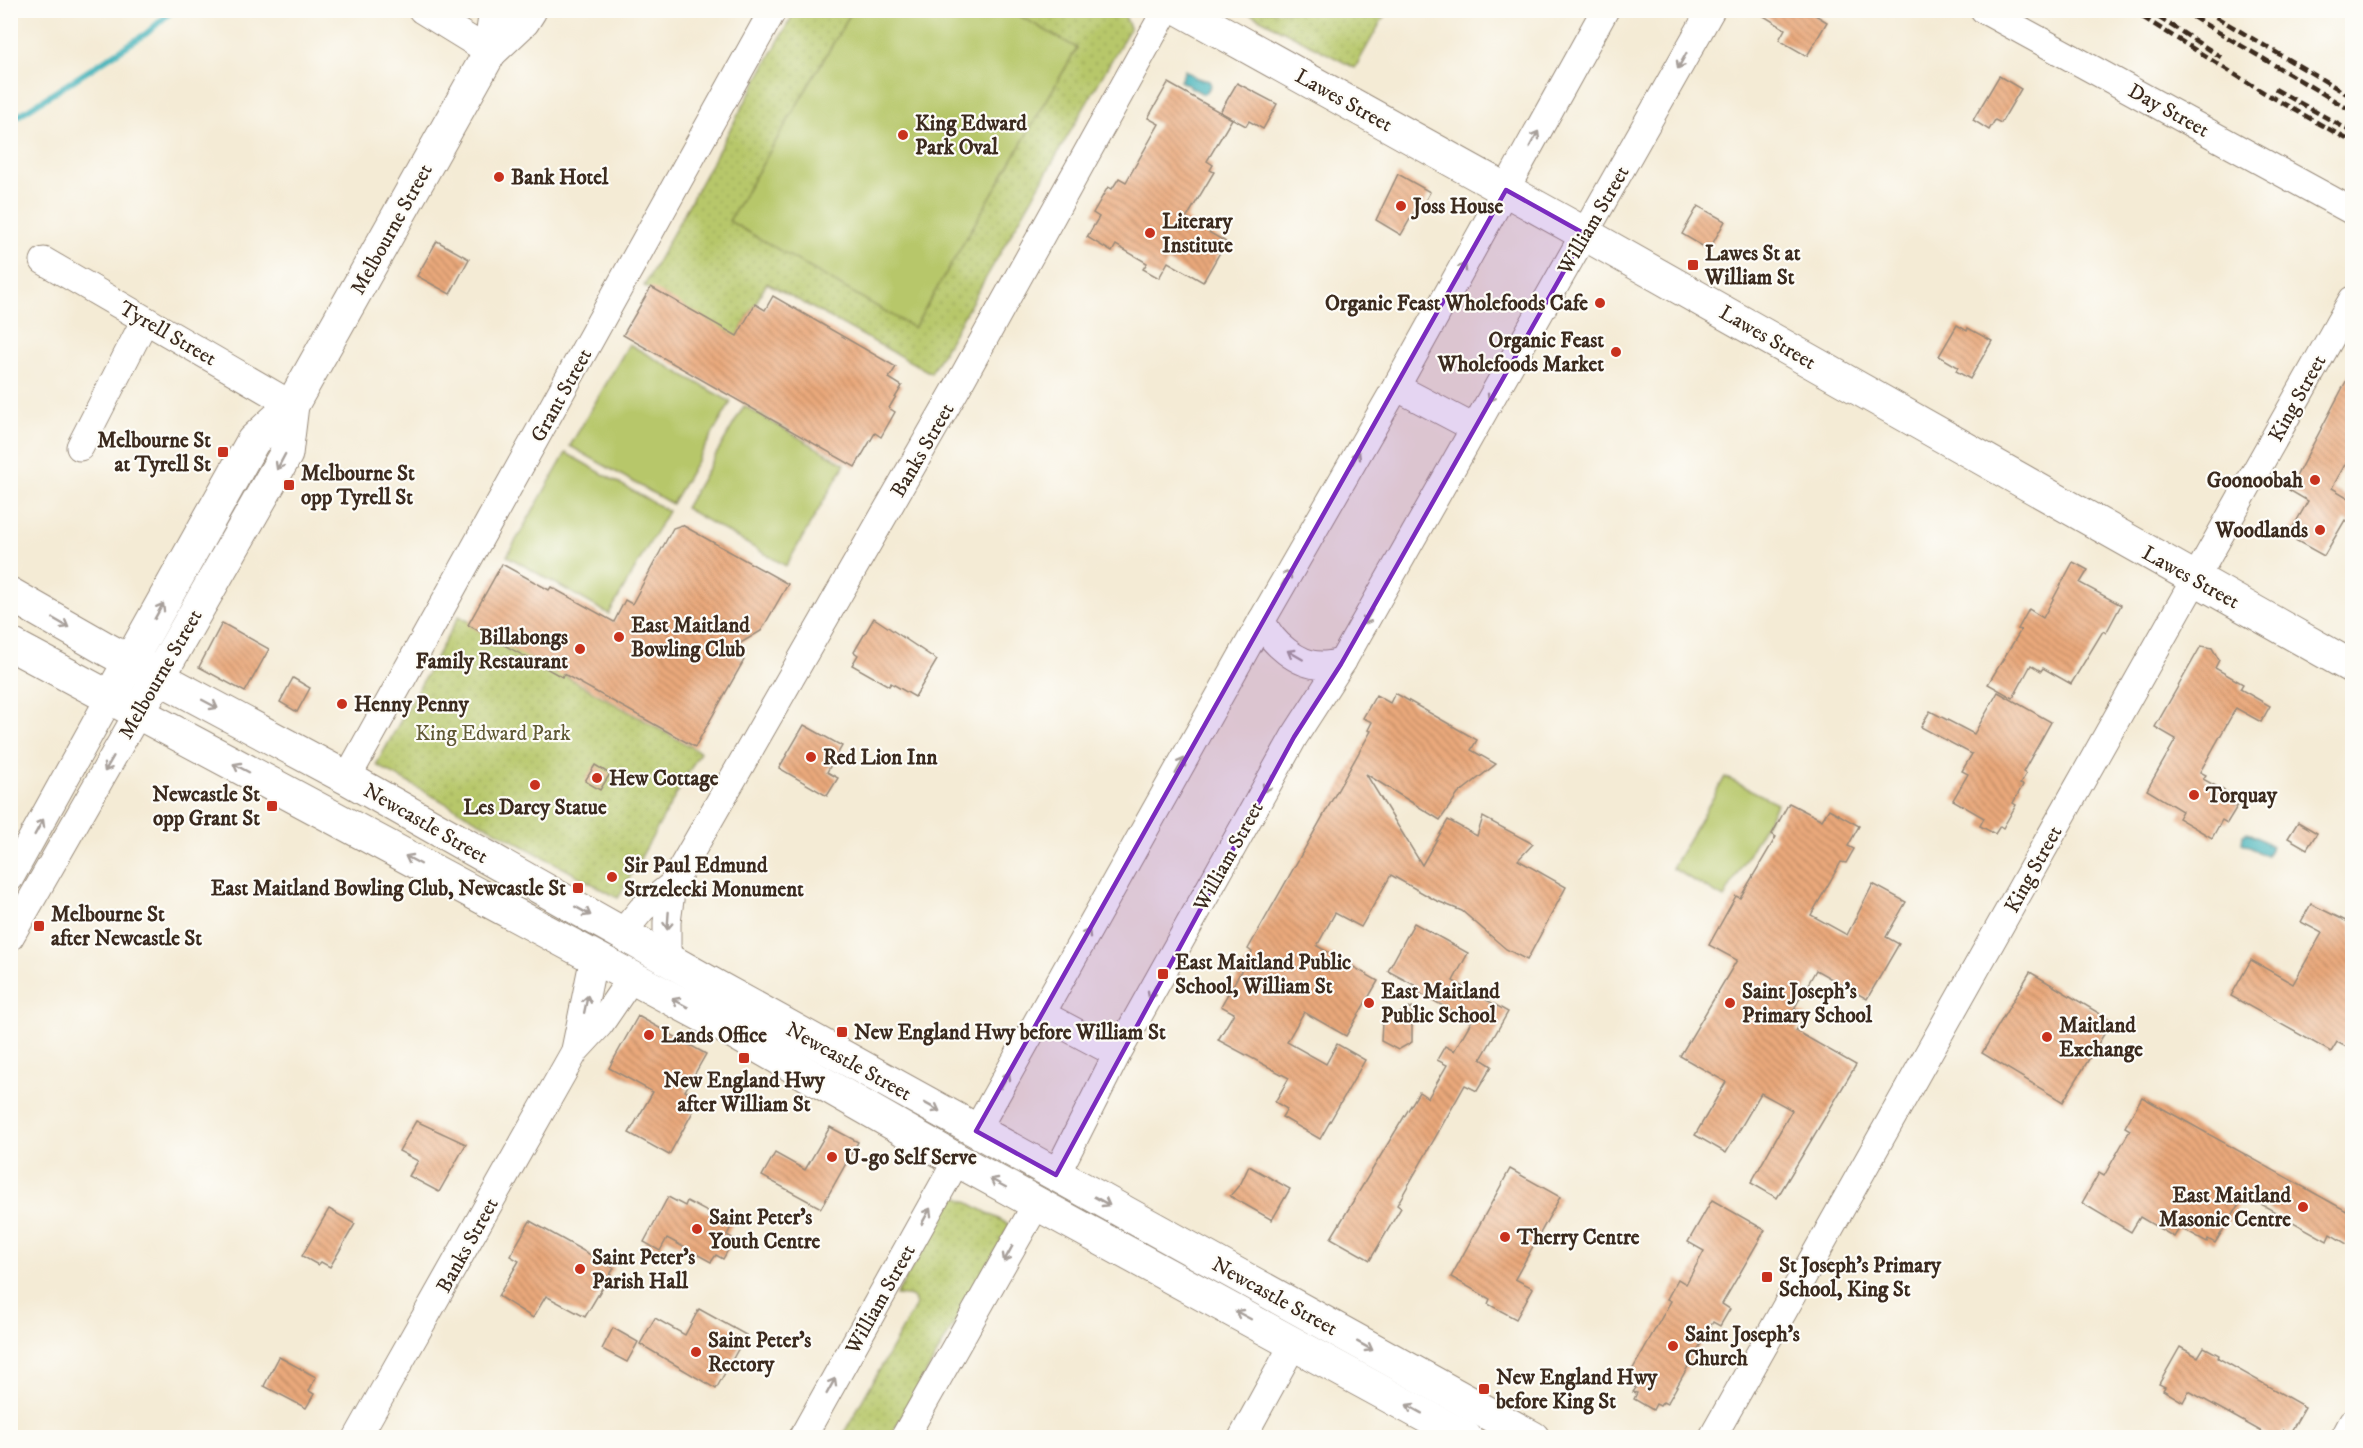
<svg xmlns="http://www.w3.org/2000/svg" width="2363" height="1448" font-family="'IM FELL DW Pica',serif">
<defs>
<pattern id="green-dots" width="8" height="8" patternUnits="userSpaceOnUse" patternTransform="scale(1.5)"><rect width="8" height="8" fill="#b7c76a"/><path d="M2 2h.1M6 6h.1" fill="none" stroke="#9eab5b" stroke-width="1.8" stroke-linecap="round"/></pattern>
<pattern id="water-ripples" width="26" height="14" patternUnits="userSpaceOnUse" patternTransform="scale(1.5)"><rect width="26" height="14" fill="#42b2b9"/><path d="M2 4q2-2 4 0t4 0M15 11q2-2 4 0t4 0" fill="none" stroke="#389196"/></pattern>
<pattern id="building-back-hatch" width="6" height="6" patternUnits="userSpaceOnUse" patternTransform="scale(1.5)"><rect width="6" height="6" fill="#eaa97b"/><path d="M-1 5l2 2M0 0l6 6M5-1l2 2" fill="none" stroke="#bf8a64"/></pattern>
</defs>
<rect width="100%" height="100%" fill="#fdfcf7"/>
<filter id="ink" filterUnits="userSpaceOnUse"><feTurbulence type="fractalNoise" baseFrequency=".0167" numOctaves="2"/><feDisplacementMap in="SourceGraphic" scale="12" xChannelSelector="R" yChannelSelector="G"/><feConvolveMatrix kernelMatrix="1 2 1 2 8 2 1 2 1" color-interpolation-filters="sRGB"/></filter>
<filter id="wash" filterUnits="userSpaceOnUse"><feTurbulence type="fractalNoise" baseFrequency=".008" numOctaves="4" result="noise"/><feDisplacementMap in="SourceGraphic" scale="24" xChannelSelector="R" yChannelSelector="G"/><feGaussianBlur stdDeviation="1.35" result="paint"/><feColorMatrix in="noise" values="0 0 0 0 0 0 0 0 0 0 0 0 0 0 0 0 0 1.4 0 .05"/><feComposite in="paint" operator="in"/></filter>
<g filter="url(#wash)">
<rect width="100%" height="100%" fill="#f4ebd5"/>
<g fill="url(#green-dots)" stroke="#797844" stroke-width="1.5">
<path d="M795,11H1123L1130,28L931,373L767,283L736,338L644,286Z"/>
<path d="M1245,11H1387L1355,68Z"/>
<path d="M459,616L700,752L618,898L376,765Z"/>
<path d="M954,1195L1010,1225L890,1437L841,1438L916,1305L913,1297L896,1295Z"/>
</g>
<g fill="#b7c76a" stroke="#797844" stroke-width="1.5">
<path d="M852,11H1011L1077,48L914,328L729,221Z"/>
<path d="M629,344L731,402L672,504L570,446Z"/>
<path d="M744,406L845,464L786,566L685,508Z"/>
<path d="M566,453L668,511L609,614L507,556Z"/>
<path d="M1725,777L1777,803L1724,898L1672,868Z"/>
</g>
<g fill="url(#water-ripples)" stroke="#3e6e6c" stroke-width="1.5">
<path d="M1185,70L1197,78L1209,81L1211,85L1206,93L1203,94L1180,81Z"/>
<path d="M2248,832L2272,846L2266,856L2242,843L2243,834Z"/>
</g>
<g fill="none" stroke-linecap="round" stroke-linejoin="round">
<path stroke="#42b2b9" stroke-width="6" d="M10,121L147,33L173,10"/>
</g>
<g id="blocks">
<g fill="url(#building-back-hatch)">
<path d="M1754,10H1807L1827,22L1807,56L1779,40L1785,29Z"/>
<path d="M1999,76L2021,89L2001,123L1995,120L1989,130L1973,120Z"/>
<path d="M1168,83L1232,119L1207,161L1213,165L1210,170L1214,172L1186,219L1226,242L1203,282L1168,262L1159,278L1143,269L1147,263L1116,245L1112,252L1087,237L1099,217L1093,213L1108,187L1112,189L1119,178L1126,182L1159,124L1148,118Z"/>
<path d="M1237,83L1277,104L1263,129L1249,121L1246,126L1220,112Z"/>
<path d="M1398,174L1430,192L1418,214L1414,212L1401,235L1376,220Z"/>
<path d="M1698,206L1725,221L1709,250L1682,234Z"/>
<path d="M437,241L469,259L450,294L417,276Z"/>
<path d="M651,287L737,336L755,304L765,310L773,296L896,367L889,378L902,386L889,408L895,412L881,437L875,433L855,467L623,335Z"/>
<path d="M1957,325L1967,331L1968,328L1992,341L1970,379L1956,371L1958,367L1939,356Z"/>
<path d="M2352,370V452L2332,488L2352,500V524L2345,520L2324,556L2288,536L2308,501L2289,490Z"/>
<path d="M682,525L788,584L761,631L727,651L744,660L695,747L564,674L562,677L468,625L502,564L549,590L551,587L614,622L625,600L632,604L673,528Z"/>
<path d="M2073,562L2088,570L2080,583L2121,605L2106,633L2103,631L2071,684L2043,668L2041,671L2031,665L2013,698L1988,684L2021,630L2018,629L2029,609L2043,618Z"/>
<path d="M874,618L937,660L915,697L891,683L889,686L852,665L858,655L854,652Z"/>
<path d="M222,623L269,649L245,692L199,667Z"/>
<path d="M2201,646L2212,648L2219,660L2215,668L2243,684L2240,689L2270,706L2261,722L2236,708L2200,772L2206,775L2203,779L2241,800L2227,823L2222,820L2212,838L2178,818L2182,811L2147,790L2176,739L2155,727Z"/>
<path d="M293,678L310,688L297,712L280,702Z"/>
<path d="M1998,692L2051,722L2023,772L2026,774L2020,784L2023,785L2013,803L2016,805L2003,828L2000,826L1995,834L1980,826L1984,818L1953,800L1968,774L1962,771L1972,754L1921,727L1930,711L1974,734Z"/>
<path d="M1395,693L1477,740L1471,750L1496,764L1458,794L1440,820L1366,774L1422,865L1448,820L1477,836L1483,817L1533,844L1518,860L1566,887L1527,960L1506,949L1462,911L1435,900L1391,875L1361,927L1335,913L1317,946L1378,981L1346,1036L1304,1012L1287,1042L1326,1064L1337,1044L1365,1060L1320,1139L1282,1117L1287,1109L1275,1102L1289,1078L1218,1040L1234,1013L1221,1006L1252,952L1248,949L1371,731L1368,730L1372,722L1363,718L1376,695L1390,703Z"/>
<path d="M804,725L842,746L827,772L838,778L827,796L779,768Z"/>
<path d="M595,765L610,774L600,790L585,781Z"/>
<path d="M1789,803L1822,820L1829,809L1859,826L1848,846L1854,849L1846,863L1841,862L1811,915L1847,935L1873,884L1906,902L1886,937L1899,944L1867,999L1816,970L1794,1009L1806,1015L1796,1031L1856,1065L1777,1198L1751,1183L1792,1110L1761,1093L1726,1153L1695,1135L1726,1082L1680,1056L1737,960L1709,945L1736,896L1740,898L1776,837L1772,834Z"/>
<path d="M2298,822L2317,833L2307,849L2288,838Z"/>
<path d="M2311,904L2352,924V1050L2337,1042L2331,1052L2231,996L2251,960L2293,984L2322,933L2301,922Z"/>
<path d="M1414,923L1468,953L1453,981L1508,1012L1481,1059L1492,1066L1477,1091L1465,1085L1397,1205L1401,1208L1370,1260L1331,1238L1419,1092L1428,1098L1447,1065L1437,1060L1445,1046L1454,1051L1471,1022L1462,1017L1464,1012L1459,1015L1416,991L1418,987L1388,971Z"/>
<path d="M2030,972L2112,1021L2063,1102L1982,1053Z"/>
<path d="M1412,1007V1042L1398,1050L1381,1041L1382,1022Z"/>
<path d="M638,1016L706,1054L685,1091L700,1099L669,1155L629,1133L653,1092L609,1068Z"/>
<path d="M2142,1097L2352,1214V1247L2330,1234L2327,1241L2245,1195L2215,1243L2208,1239L2207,1242L2180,1227L2174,1237L2140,1217L2131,1232L2082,1203L2099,1173L2104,1176L2130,1130L2125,1127Z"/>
<path d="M416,1121L466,1144L439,1192L409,1176L418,1161L399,1151Z"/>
<path d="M830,1127L858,1142L821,1208L762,1176L775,1153L805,1170Z"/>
<path d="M1249,1166L1290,1189L1272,1220L1230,1196L1241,1183Z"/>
<path d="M1510,1169L1560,1197L1515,1279L1533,1288L1516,1319L1488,1304L1490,1299L1451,1277Z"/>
<path d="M668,1197L685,1206L687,1201L732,1225L727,1235L734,1239L723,1259L716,1255L711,1262L667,1238L660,1251L644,1242Z"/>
<path d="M1712,1200L1765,1230L1722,1304L1730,1309L1720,1326L1713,1322L1667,1404L1663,1402L1660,1406L1656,1404L1653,1410L1634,1399L1637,1393L1633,1392L1636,1388L1626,1381L1671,1301L1667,1299L1678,1279L1686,1284L1704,1251L1688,1242Z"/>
<path d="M329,1209L355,1224L330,1267L321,1262L318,1265L302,1256Z"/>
<path d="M530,1221L614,1268L585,1317L546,1296L533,1318L498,1296L519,1261L510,1256Z"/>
<path d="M699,1309L746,1335L716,1389L640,1344L655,1318L685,1335Z"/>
<path d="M613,1328L638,1342L627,1362L602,1349Z"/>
<path d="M2180,1347L2198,1357L2204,1347L2219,1355L2218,1358L2305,1407L2290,1433L2284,1430L2279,1437H2271L2189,1391L2183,1402L2163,1390L2165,1387L2159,1384Z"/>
<path d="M279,1357L316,1377L309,1391L314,1394L306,1408L264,1386Z"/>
</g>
</g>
</g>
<g filter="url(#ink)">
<use href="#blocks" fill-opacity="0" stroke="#988a7a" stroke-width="1.5"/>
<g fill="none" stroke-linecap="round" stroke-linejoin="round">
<defs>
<g id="minor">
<path d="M422,10L490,52"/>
<path d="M1984,10L2352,211"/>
<path d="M44,261L292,405"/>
<path d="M1396,387L1474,428"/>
<path d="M80,447L145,320"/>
<path d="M1262,620C1270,642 1299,667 1324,665C1330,665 1337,663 1343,661"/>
<path d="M347,778L773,10"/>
<path d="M10,878L110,697"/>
<path d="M622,933L642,909L672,885L958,386L1166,10"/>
<path d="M10,937L138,713"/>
<path d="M667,958V922L672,885"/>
<path d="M1042,1014L1117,1054"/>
<path d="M575,1050L594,957"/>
<path d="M976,1131L1262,620L1396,387L1605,10"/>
<path d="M1056,1175L1117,1054L1294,737L1341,664L1711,10"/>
<path d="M357,1438L575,1051L600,1024L632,977"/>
<path d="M802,1438L957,1160"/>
<path d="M904,1438L1037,1203"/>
<path d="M1242,1438L1294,1343"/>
<path d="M1712,1438L2352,300"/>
<path d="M2344,1438L2352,1423"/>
</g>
<g id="major">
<path d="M1182,10L1585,234L2352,667"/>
<path d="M490,52L496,10"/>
<path d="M110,697L253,441L292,405L490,52L523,21L530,10"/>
<path d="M138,713L286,454L292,405"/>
</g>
<g id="highway">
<path d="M10,594L108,650L347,778L715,986L1533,1438"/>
<path d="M10,644L730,1030L957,1160L1466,1438"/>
</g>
</defs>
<use href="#minor" stroke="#988a7a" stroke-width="29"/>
<use href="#major" stroke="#988a7a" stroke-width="35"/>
<use href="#highway" stroke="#988a7a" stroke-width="35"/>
<use href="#minor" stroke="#fff" stroke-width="27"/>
<use href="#major" stroke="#fff" stroke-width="33"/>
<use href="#highway" stroke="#fff" stroke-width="33"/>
<g stroke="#3b2a1e" stroke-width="4.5" stroke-dasharray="9 4.5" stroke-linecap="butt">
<path d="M2131,10L2263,92L2352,142"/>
<path d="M2147,10L2221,57"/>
<path d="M2181,10L2352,111"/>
<path d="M2204,10L2352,97"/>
<path d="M2275,89L2352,132"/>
</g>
</g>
<defs><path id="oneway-shaft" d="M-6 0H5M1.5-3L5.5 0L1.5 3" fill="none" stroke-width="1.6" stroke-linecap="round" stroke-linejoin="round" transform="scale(1.5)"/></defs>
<g stroke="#a79f9a">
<use href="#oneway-shaft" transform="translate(1682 61) rotate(119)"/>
<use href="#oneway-shaft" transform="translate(1534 139) rotate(-61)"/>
<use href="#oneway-shaft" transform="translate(1461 271) rotate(-61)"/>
<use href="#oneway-shaft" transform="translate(1493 394) rotate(120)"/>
<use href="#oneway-shaft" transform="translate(1355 459) rotate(-60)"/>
<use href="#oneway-shaft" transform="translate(281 462) rotate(118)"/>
<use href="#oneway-shaft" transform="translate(1286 578) rotate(-60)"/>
<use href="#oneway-shaft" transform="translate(159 611) rotate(-61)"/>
<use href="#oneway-shaft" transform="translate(1368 617) rotate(119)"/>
<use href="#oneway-shaft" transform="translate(61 623) rotate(30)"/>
<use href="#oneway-shaft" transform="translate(1295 655) rotate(-150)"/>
<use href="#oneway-shaft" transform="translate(210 704) rotate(28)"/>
<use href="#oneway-shaft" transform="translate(109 764) rotate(120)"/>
<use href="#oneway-shaft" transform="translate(1180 766) rotate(-61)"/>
<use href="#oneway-shaft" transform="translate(241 768) rotate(-152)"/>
<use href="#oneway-shaft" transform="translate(1268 784) rotate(119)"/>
<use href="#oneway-shaft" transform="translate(39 827) rotate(-61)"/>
<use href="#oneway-shaft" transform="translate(413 860) rotate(-152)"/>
<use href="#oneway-shaft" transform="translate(583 911) rotate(29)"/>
<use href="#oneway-shaft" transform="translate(668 921) rotate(94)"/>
<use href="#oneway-shaft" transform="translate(1085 937) rotate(-61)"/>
<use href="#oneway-shaft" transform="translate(1153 991) rotate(119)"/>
<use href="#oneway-shaft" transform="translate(680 1003) rotate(-152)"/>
<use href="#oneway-shaft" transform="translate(586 1004) rotate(-78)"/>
<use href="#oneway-shaft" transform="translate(1005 1080) rotate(-61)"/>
<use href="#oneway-shaft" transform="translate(932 1107) rotate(29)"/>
<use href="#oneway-shaft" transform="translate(998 1183) rotate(-152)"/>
<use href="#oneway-shaft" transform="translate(1102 1201) rotate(29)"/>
<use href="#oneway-shaft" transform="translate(926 1216) rotate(-61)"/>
<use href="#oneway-shaft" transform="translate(1008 1254) rotate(119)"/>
<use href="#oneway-shaft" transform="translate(1243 1315) rotate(-152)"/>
<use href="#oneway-shaft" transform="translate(1365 1346) rotate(29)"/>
<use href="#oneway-shaft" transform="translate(831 1386) rotate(-61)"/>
<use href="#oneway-shaft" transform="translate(1414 1409) rotate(-151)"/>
</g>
</g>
<path fill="#7b2cbf" fill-opacity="0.2" stroke="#7b2cbf" stroke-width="4.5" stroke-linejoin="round" d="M1506,190L1585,234L1341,664L1294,737L1056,1175L976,1131Z"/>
<g fill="#c8321e" stroke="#fdfcf7" stroke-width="2">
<circle cx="903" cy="135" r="6"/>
<circle cx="499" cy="177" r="6"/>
<circle cx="1401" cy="206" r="6"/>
<circle cx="1150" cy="233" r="6"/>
<rect x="1687" y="259" width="12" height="12" rx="3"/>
<circle cx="1600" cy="303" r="6"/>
<circle cx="1616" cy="352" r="6"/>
<rect x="217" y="446" width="12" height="12" rx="3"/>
<circle cx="2315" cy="480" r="6"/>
<rect x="283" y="479" width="12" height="12" rx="3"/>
<circle cx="2320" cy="530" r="6"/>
<circle cx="619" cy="637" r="6"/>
<circle cx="580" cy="649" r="6"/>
<circle cx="342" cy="704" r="6"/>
<circle cx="811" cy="757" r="6"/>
<circle cx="597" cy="778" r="6"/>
<circle cx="535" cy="785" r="6"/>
<circle cx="2194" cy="795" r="6"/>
<rect x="266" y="800" width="12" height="12" rx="3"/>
<circle cx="612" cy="877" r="6"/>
<rect x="572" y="882" width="12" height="12" rx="3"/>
<rect x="33" y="920" width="12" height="12" rx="3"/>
<rect x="1157" y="968" width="12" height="12" rx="3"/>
<circle cx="1369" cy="1003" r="6"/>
<circle cx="1730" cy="1003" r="6"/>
<rect x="836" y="1026" width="12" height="12" rx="3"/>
<circle cx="649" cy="1035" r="6"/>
<circle cx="2047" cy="1037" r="6"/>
<rect x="738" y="1052" width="12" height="12" rx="3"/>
<circle cx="832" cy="1157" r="6"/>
<circle cx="2303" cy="1207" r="6"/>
<circle cx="697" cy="1229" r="6"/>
<circle cx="1505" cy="1237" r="6"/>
<circle cx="580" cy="1269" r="6"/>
<rect x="1761" y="1271" width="12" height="12" rx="3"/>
<circle cx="1673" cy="1346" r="6"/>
<circle cx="696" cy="1352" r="6"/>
<rect x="1478" y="1383" width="12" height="12" rx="3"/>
</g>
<g text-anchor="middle" stroke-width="4.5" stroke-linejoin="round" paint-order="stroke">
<g font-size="21" fill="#3b2a1e" stroke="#fdfcf7">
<text transform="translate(1344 100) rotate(29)" y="7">Lawes Street</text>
<text transform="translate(2169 110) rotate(29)" y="7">Day Street</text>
<text transform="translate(1593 220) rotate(-60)" y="7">William Street</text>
<text transform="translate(391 229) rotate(-61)" y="7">Melbourne Street</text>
<text transform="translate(168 333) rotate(30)" y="7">Tyrell Street</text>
<text transform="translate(1768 337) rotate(30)" y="7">Lawes Street</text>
<text transform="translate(561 395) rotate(-61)" y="7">Grant Street</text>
<text transform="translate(2297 398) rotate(-61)" y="7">King Street</text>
<text transform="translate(922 450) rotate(-60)" y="7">Banks Street</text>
<text transform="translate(2191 577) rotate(29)" y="7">Lawes Street</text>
<text transform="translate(160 674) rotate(-60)" y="7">Melbourne Street</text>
<text transform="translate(426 823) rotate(30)" y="7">Newcastle Street</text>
<text transform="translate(1228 856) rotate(-61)" y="7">William Street</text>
<text transform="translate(2033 869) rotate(-61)" y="7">King Street</text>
<text transform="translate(849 1061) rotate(29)" y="7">Newcastle Street</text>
<text transform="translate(467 1245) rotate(-61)" y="7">Banks Street</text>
<text transform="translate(1275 1296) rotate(29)" y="7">Newcastle Street</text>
<text transform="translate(880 1299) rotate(-61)" y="7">William Street</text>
</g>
<g font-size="21" font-weight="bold" fill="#3b2a1e" stroke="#fdfcf7" text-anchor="start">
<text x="915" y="130">King Edward<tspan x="915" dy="24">Park Oval</tspan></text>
<text x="511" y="184">Bank Hotel</text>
<text x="1413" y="213">Joss House</text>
<text x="1162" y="228">Literary<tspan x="1162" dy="24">Institute</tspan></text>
<text x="1705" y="260">Lawes St at<tspan x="1705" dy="24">William St</tspan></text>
<text x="1588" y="310" text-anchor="end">Organic Feast Wholefoods Cafe</text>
<text x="1604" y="347" text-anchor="end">Organic Feast<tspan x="1604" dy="24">Wholefoods Market</tspan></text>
<text x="211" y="447" text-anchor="end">Melbourne St<tspan x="211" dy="24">at Tyrell St</tspan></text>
<text x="301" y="480">Melbourne St<tspan x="301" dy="24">opp Tyrell St</tspan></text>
<text x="2303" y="487" text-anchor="end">Goonoobah</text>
<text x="2308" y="537" text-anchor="end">Woodlands</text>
<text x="631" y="632">East Maitland<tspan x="631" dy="24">Bowling Club</tspan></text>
<text x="568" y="644" text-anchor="end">Billabongs<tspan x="568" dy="24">Family Restaurant</tspan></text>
<text x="354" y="711">Henny Penny</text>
<text x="823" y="764">Red Lion Inn</text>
<text x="609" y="785">Hew Cottage</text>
<text x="260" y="801" text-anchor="end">Newcastle St<tspan x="260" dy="24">opp Grant St</tspan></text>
<text x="2206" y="802">Torquay</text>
<text x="535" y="814" text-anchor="middle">Les Darcy Statue</text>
<text x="624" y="872">Sir Paul Edmund<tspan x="624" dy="24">Strzelecki Monument</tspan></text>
<text x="566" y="895" text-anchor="end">East Maitland Bowling Club, Newcastle St</text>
<text x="51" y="921">Melbourne St<tspan x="51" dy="24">after Newcastle St</tspan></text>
<text x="1175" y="969">East Maitland Public<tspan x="1175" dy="24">School, William St</tspan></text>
<text x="1381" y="998">East Maitland<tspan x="1381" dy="24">Public School</tspan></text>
<text x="1742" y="998">Saint Joseph's<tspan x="1742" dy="24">Primary School</tspan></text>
<text x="2059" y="1032">Maitland<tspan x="2059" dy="24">Exchange</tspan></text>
<text x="854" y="1039">New England Hwy before William St</text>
<text x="661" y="1042">Lands Office</text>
<text x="744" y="1087" text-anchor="middle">New England Hwy<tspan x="744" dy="24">after William St</tspan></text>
<text x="844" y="1164">U-go Self Serve</text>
<text x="2291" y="1202" text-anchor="end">East Maitland<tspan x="2291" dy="24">Masonic Centre</tspan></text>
<text x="709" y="1224">Saint Peter's<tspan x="709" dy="24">Youth Centre</tspan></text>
<text x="1517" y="1244">Therry Centre</text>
<text x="592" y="1264">Saint Peter's<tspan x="592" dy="24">Parish Hall</tspan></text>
<text x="1779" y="1272">St Joseph's Primary<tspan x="1779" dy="24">School, King St</tspan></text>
<text x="1685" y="1341">Saint Joseph's<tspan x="1685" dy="24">Church</tspan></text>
<text x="708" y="1347">Saint Peter's<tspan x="708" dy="24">Rectory</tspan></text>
<text x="1496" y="1384">New England Hwy<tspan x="1496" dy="24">before King St</tspan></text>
</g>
<g font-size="21" fill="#605935" stroke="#fdfcf7">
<text x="493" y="740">King Edward Park</text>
</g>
</g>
<rect width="2363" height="1448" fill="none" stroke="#fdfcf7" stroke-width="36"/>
</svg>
